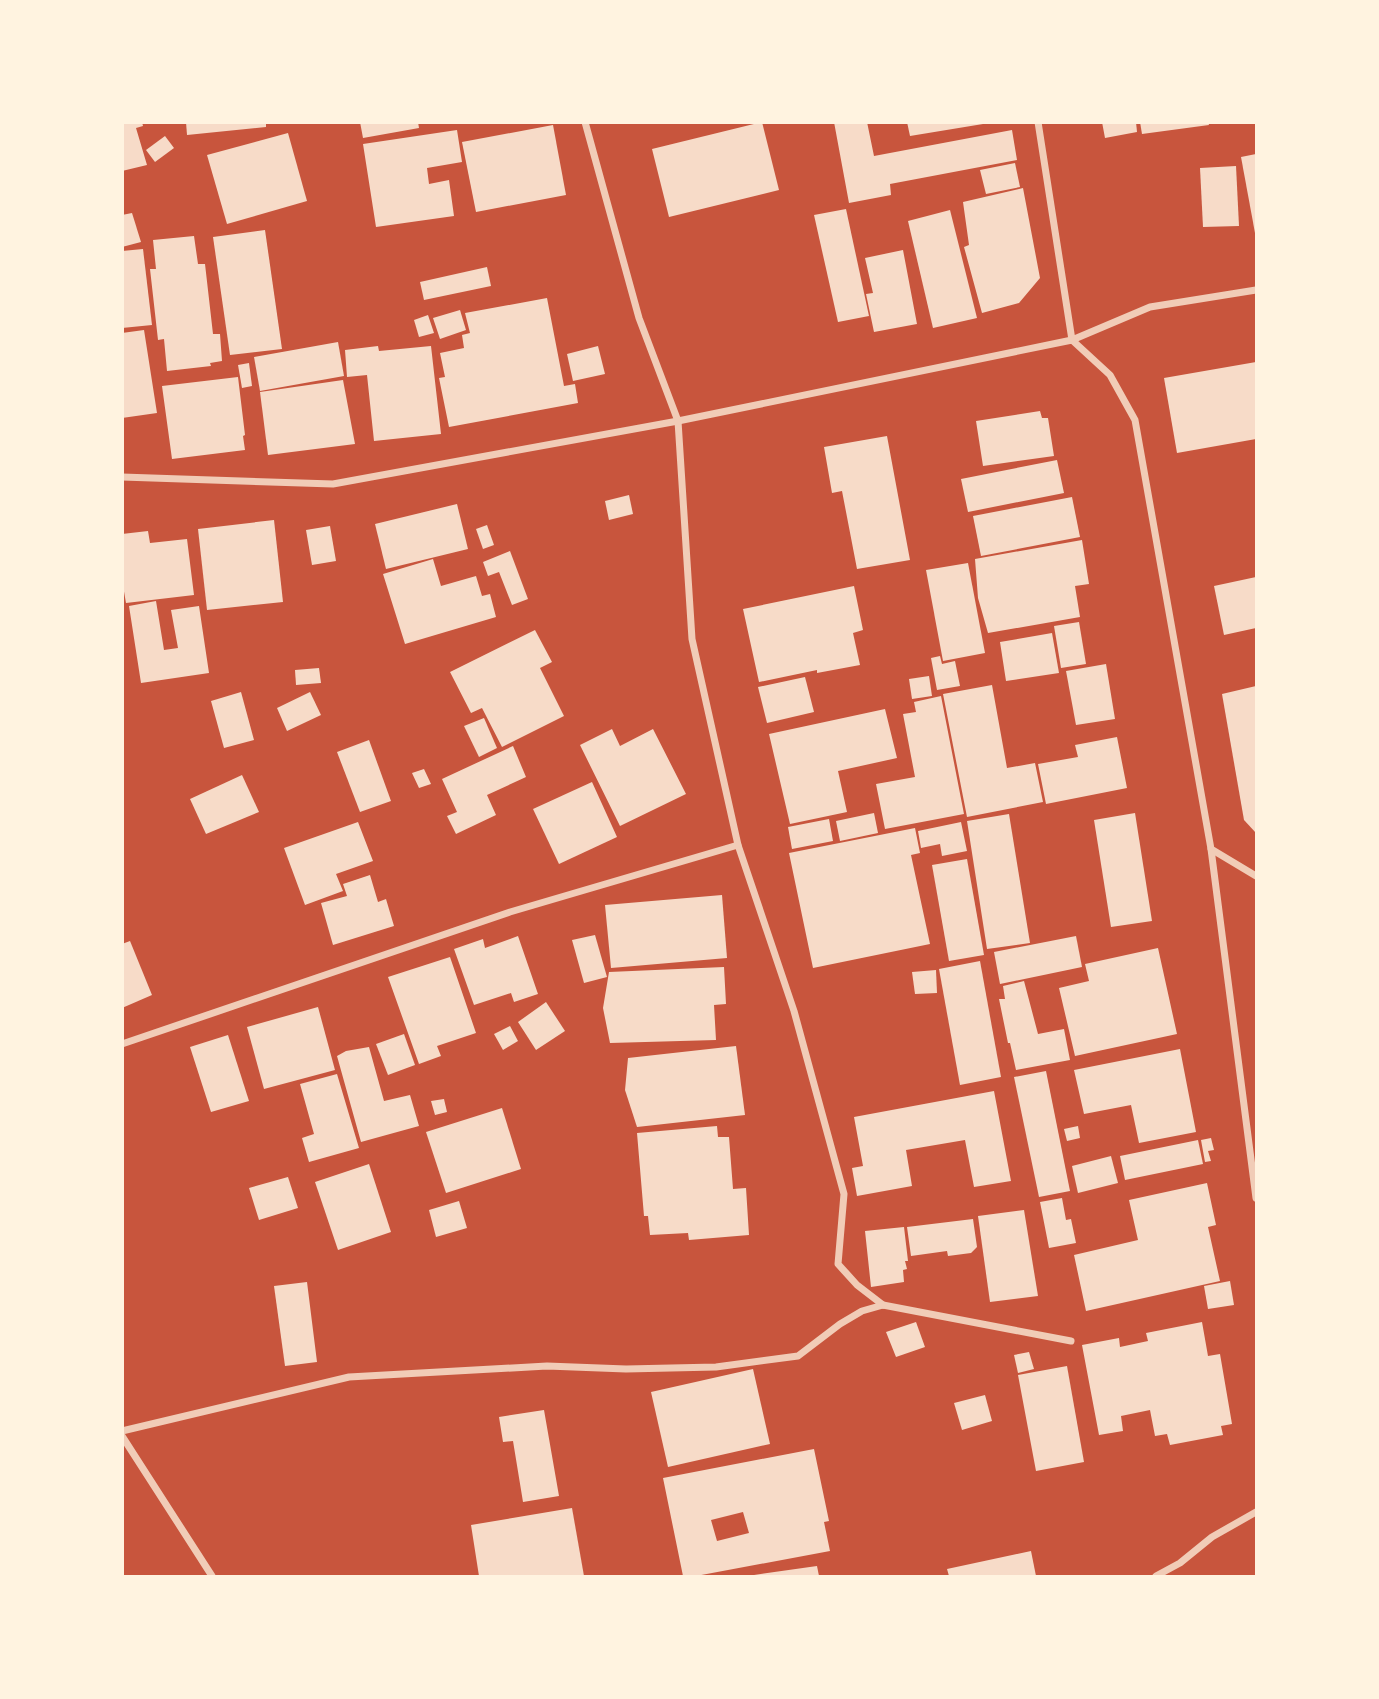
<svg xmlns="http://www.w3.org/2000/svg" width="1379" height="1699" font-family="'Noto Sans',sans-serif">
<rect width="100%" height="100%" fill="#c8553d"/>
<g fill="#f7dbc8" fill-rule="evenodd">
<path d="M122,122H142L143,126L136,128L147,165L122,171Z"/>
<path d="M186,122H266V127L187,135Z"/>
<path d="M360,122H418L419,128L363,138Z"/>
<path d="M762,122L779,190L669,217L652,149Z"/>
<path d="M834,122H867L874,156L1012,130L1017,160L890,184L891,195L849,203Z"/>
<path d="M907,122H983V124L910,136Z"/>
<path d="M1102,122H1136L1137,132L1105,138Z"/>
<path d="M1140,122H1208L1209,125L1142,134Z"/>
<path d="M553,125L566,195L476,212L462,142Z"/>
<path d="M457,130L462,162L427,168L429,184L449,180L454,216L376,227L363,144Z"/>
<path d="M288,133L307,201L227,224L207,155Z"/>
<path d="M165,136L174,148L155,162L146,150Z"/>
<path d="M1256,154V233H1255L1241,157Z"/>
<path d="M1015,163L1020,187L986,194L980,170Z"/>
<path d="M1236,166L1239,226L1203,227L1200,168Z"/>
<path d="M1023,188L1040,278L1019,303L982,313L964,247L969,245L963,202Z"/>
<path d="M846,209L869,316L838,322L814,215Z"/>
<path d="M950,210L977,318L933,328L908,221Z"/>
<path d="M132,213L141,242L122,247V215Z"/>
<path d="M265,230L282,349L230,355L213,237Z"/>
<path d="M194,236L198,264H205L213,334H220L222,361L210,363L211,366L167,371L164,339L158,340L150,269H156L153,240Z"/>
<path d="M143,249L152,325L122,328V251Z"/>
<path d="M903,250L917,324L874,332L866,294L873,293L865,258Z"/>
<path d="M487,267L491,286L424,300L420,282Z"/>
<path d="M547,298L564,386L575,384L578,403L449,427L439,378L445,377L440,353L464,348L462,335L470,333L465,313Z"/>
<path d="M460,310L466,330L440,339L433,318Z"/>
<path d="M428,315L434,333L419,337L414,320Z"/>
<path d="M144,330L157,413L122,418V333Z"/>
<path d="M338,342L344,376L260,391L254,357Z"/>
<path d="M378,346L379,351L431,346L441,434L374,441L367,375L347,377L345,350Z"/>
<path d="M598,346L605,374L573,381L567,354Z"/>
<path d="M1256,362V439L1177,453L1164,378Z"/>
<path d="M249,363L252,386L242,388L238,365Z"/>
<path d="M238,377L245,435L243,436L245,450L172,459L162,386Z"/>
<path d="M343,380L355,444L268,455L260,392Z"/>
<path d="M1040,411L1042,418H1048L1054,456L983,466L976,421Z"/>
<path d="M887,436L910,560L857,569L842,491L832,493L824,447Z"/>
<path d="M1057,460L1064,493L968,512L961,479Z"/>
<path d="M629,495L633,514L609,520L605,501Z"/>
<path d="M1072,497L1080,537L981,556L973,516Z"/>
<path d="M457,504L468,549L386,569L375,524Z"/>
<path d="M274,520L283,602L207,610L198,529Z"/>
<path d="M487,525L494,545L483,549L476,529Z"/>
<path d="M330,526L336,561L312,565L306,530Z"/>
<path d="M148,531L150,543L187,539L194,595L126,603L122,580V534Z"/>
<path d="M1082,540L1089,584L1075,586L1080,617L988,633L978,598L975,559Z"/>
<path d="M510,551L528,599L512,605L499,572L488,576L483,562Z"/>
<path d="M433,559L441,586L476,576L482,596L490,594L496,617L405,644L383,574Z"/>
<path d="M968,563L985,653L943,661L926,570Z"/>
<path d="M1256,577V628L1224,635L1214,586Z"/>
<path d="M854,586L863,630L853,633L860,665L817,673V670L759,682L743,609Z"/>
<path d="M156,601L164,650L178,648L171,610L199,606L209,673L141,683L129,606Z"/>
<path d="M1079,622L1086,664L1061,668L1054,626Z"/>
<path d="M535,630L552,662L540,668L564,716L502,747L482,708L471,713L450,672Z"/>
<path d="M1052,633L1059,673L1006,681L1000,642Z"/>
<path d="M940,656L942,664L955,661L960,686L937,690L931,658Z"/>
<path d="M1106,664L1115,719L1076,725L1066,671Z"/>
<path d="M319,668L321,683L296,685L295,670Z"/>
<path d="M929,676L932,696L912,699L909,679Z"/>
<path d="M805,677L814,712L767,723L758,687Z"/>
<path d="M992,685L1007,768L1035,763L1043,802L967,817L943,694Z"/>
<path d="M1256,686V833L1244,820L1222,694Z"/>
<path d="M241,692L254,740L224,748L211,701Z"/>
<path d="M310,692L321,715L287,731L277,708Z"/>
<path d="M941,696L964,814L885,829L876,784L915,777L903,714L916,712L914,702Z"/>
<path d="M885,709L897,758L838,771L847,812L790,824L769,734Z"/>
<path d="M484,718L497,748L479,757L464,726Z"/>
<path d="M612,729L620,746L653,729L686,794L620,826L580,745Z"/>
<path d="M1117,737L1127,788L1046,804L1038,764L1078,757L1075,745Z"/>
<path d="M369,740L391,801L360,812L337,752Z"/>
<path d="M513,746L526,777L487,795L496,815L456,834L447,816L457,812L442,779Z"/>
<path d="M424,769L431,784L419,788L412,773Z"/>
<path d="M242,775L259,812L206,834L190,799Z"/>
<path d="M592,782L617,837L559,864L533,809Z"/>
<path d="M874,813L878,833L840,841L836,821Z"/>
<path d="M1135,813L1152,921L1111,927L1094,820Z"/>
<path d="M1009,814L1030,943L987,949L967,821Z"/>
<path d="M829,819L833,841L792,849L788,827Z"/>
<path d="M358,822L373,861L336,874L343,891L305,905L284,848Z"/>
<path d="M961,822L967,851L942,856L940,844L921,848L918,831Z"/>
<path d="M915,828L920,853L911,855L930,944L813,968L789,853Z"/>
<path d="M967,859L984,955L949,961L932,865Z"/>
<path d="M370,875L378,902L386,899L394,926L333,945L321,903L347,896L343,884Z"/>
<path d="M722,895L727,958L611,968L605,905Z"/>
<path d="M595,935L607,977L584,983L572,940Z"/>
<path d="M518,936L538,994L514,1002L511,993L474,1005L454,949L483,939L485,948Z"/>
<path d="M1076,936L1082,967L1000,984L994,952Z"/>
<path d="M130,941L152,995L122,1008V944Z"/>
<path d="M1158,948L1177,1034L1075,1056L1059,988L1089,981L1085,964Z"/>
<path d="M450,957L476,1033L437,1046L441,1056L419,1064L388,977Z"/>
<path d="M980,961L1001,1077L960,1085L939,969Z"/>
<path d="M724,967L726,1004L714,1005L716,1040L610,1043L603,1008L609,972Z"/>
<path d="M936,970L937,993L915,994L912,972Z"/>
<path d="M1024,981L1038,1034L1064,1029L1070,1060L1016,1070L1010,1043H1008L999,999H1005L1003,986Z"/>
<path d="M546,1002L565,1031L536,1050L518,1022Z"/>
<path d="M318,1007L335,1070L264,1089L247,1027Z"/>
<path d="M510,1026L518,1041L503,1050L494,1034Z"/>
<path d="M404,1034L415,1065L388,1075L376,1044Z"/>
<path d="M228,1035L249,1101L211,1112L190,1047Z"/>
<path d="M736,1046L745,1115L637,1127L625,1090L628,1058Z"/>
<path d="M369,1047L384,1101L410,1095L419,1126L361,1142L337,1056L346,1051Z"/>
<path d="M1180,1049L1196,1132L1139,1143L1131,1105L1084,1114L1074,1070Z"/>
<path d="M1046,1071L1070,1191L1039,1197L1014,1077Z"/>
<path d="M337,1074L359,1148L309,1162L302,1138L314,1134L300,1084Z"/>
<path d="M994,1091L1011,1181L974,1187L965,1140L906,1150L912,1186L857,1196L852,1168L863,1166L854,1117Z"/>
<path d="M444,1099L447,1112L435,1115L431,1101Z"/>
<path d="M502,1108L521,1169L446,1193L426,1132Z"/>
<path d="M717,1126L718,1137H729L733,1189L746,1188L749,1235L689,1240L688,1233L650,1235L648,1216H644L637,1133Z"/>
<path d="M1078,1126L1080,1138L1067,1141L1064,1129Z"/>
<path d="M1211,1138L1214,1150L1208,1151L1211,1161L1205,1162L1201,1140Z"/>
<path d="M1198,1140L1203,1164L1125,1180L1120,1156Z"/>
<path d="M1111,1156L1118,1183L1078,1193L1072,1166Z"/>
<path d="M369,1164L391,1232L338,1250L315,1182Z"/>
<path d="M288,1177L298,1208L259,1220L249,1188Z"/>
<path d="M1207,1183L1216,1225L1208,1227L1220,1281L1086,1311L1074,1255L1138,1240L1129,1200Z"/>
<path d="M1062,1198L1066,1220L1071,1219L1076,1243L1049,1248L1040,1202Z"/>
<path d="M459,1201L467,1228L436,1237L429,1210Z"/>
<path d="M1024,1210L1038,1296L990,1302L978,1216Z"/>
<path d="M973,1219L977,1247L971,1253L948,1256L947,1251L911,1256L907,1227Z"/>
<path d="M904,1227L908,1261H905L907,1269L903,1270L904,1282L871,1287L865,1231Z"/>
<path d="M1230,1281L1234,1305L1208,1309L1204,1286Z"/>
<path d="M307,1282L317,1362L285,1366L274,1286Z"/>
<path d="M916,1322L925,1347L896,1357L886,1332Z"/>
<path d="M1202,1322L1208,1356L1220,1354L1232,1424L1221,1426L1223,1435L1170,1445L1167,1434L1155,1436L1150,1410L1121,1416L1123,1431L1099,1435L1082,1345L1119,1338L1120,1347L1148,1341L1146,1333Z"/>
<path d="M1029,1352L1034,1369L1018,1373L1014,1355Z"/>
<path d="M1067,1366L1084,1462L1036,1471L1018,1375Z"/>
<path d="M753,1369L770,1444L668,1467L651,1392Z"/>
<path d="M985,1395L992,1421L962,1430L954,1403Z"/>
<path d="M544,1410L559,1496L523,1502L513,1441L503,1442L499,1417Z"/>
<path d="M814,1449L829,1521L824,1522L830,1551L696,1576H683L663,1478ZM743,1512L749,1533L717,1541L711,1520Z"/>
<path d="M572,1508L584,1576H479L471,1525Z"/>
<path d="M1031,1551L1036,1576H949L947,1569Z"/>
<path d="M817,1566L819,1576H755L754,1575Z"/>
</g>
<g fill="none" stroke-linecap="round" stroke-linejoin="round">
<g stroke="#f1ccb7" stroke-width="7">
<path d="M585,122L639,318L678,421L692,639L738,845L794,1011L844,1194L838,1264L857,1285L883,1305"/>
<path d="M1038,122L1072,340L1150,307L1256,290"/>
<path d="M122,477L333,484L678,421L1072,340L1110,375L1135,420L1211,849L1256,876"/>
<path d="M1211,849L1256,1198"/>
<path d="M122,1044L510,912L738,845"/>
<path d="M122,1431L349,1377L547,1366L626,1369L716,1367L798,1356L840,1324L862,1311L883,1305L1071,1341"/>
<path d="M122,1436L212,1576"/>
<path d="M1156,1576L1180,1563L1212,1537L1256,1512"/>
</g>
</g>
<rect width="1379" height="1699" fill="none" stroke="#fff3e0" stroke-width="248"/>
</svg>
